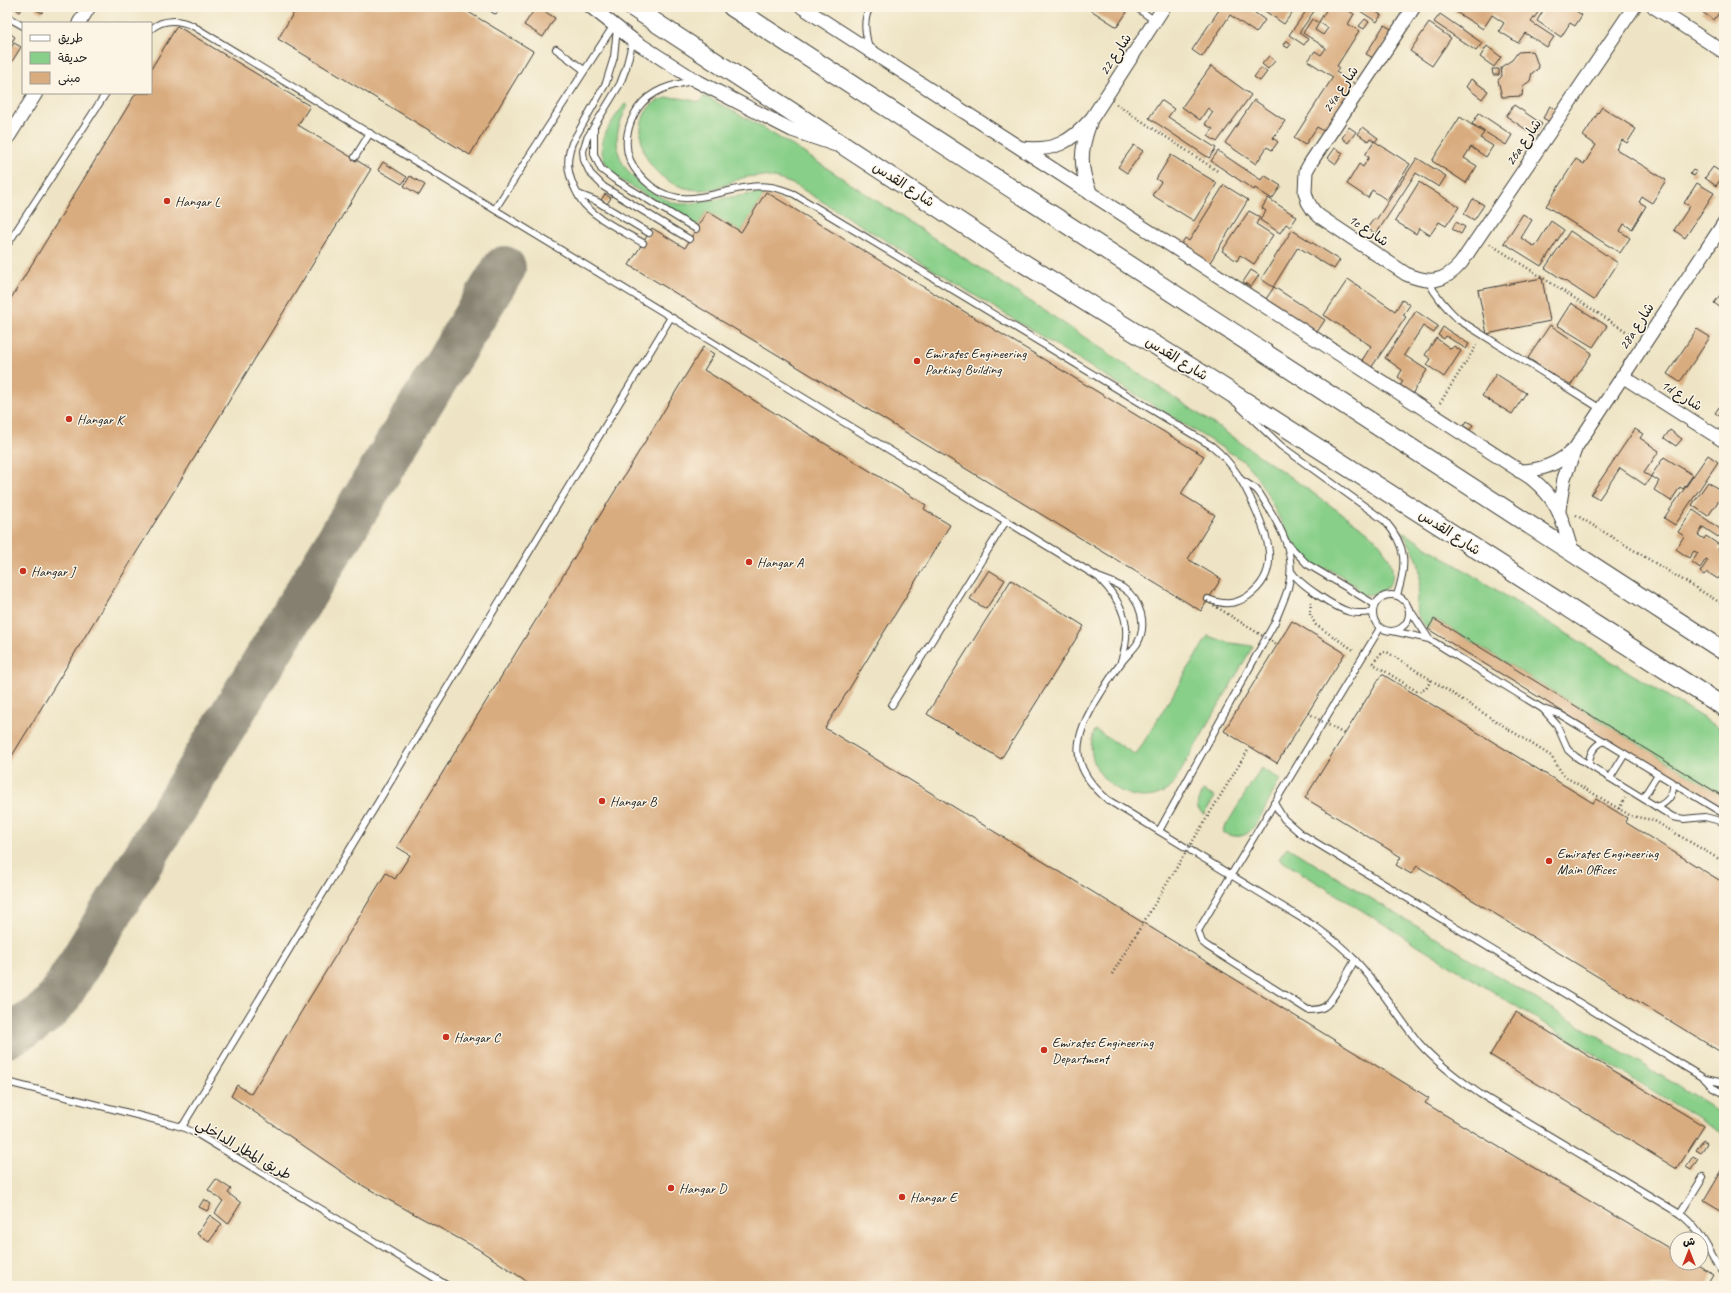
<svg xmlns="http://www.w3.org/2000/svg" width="1731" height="1293" font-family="Caveat,'Playpen Sans Arabic',sans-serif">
<rect width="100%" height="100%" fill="#fcf5e5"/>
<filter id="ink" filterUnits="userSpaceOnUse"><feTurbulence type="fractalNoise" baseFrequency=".025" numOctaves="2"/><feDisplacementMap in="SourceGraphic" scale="8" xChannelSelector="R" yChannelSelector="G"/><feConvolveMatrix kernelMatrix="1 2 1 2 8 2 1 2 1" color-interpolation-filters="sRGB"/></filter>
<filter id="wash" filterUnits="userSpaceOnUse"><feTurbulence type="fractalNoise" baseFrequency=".012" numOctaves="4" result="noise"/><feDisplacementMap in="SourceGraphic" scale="16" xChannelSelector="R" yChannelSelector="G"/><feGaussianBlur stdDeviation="0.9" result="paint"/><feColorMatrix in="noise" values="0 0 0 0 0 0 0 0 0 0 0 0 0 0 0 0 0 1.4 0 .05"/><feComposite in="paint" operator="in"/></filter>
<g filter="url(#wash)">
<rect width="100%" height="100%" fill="#eee4c5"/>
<g fill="#88cf89" stroke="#527652">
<path d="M704,96L748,119L793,146C985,272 1179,396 1365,530C1391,549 1412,593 1363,595L1358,592L1356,586C1348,581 1341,575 1333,571C1324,566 1319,572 1308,561C1279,533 1272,487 1242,460L797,186C781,179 765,174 747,177C735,179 724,187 713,189C678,195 644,173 641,137C640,125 643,111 653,104C668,93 684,99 700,102Z"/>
<path d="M625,104L628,106C607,141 617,170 651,191C661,197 669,203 681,204C691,204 702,202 711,200C730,197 748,195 766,192L741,232L707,211L698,226L619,179C588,152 605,130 625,104Z"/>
<path d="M1401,531L1724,731V797L1435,619L1428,629C1405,607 1424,593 1419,567C1417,554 1408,542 1401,531Z"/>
<path d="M1208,636L1230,643L1253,646L1173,785C1139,819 1075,774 1095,730L1136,755Z"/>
<path d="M1261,768L1280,779C1274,790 1259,823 1251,830C1243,839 1232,837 1222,832Z"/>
<path d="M1203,791L1215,797L1204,814C1193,808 1198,800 1203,791Z"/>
<path d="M1287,847L1724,1114V1135L1279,859Z"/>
</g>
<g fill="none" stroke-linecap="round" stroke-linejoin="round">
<path stroke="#858070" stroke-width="44" d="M7,1036L32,1022L47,1011L58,999L504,268"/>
</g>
<g id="blocks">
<g fill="#d9ac7f">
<path d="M13,7H23L20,12Z"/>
<path d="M36,7H45L42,13L35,9Z"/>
<path d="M297,7H460L533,51L470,155L278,39Z"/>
<path d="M536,7H538L555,18L543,37L524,25Z"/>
<path d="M1086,7H1119L1127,12L1117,27Z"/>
<path d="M1221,7H1247L1265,20L1256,33L1230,15L1202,57L1192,50Z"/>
<path d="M1259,7H1296L1284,24Z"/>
<path d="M1309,7H1317L1299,33L1308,39L1304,45L1289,35Z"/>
<path d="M1328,7H1342L1354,14L1348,24L1359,31L1337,66L1339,67L1336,72L1357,85L1327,133L1317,127L1305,145L1294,138L1333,77L1308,61L1315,51L1321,55L1326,48L1303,33L1312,19L1319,23L1315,30L1323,35L1328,28L1319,22Z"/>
<path d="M1354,7H1369L1381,15L1377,22Z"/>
<path d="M1448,7H1533L1539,11L1531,22L1554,37L1547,47L1525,33L1518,43L1499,31L1504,23L1492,15L1483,29Z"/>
<path d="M1541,7H1579L1576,11L1582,15L1575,26L1570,23L1561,37L1537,21L1544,9Z"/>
<path d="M1706,7H1723L1714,20L1702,12Z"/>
<path d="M1440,14L1482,43L1476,51L1434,22Z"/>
<path d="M1365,19L1369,22L1364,29L1359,26Z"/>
<path d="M1429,23L1451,38L1432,66L1410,51Z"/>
<path d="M1384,25L1393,30L1375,59L1366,54Z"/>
<path d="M177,26L310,106L298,125L371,169L7,764V305L136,93H151V69Z"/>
<path d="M7,31L15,37L7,50Z"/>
<path d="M1286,40L1291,44L1288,48L1283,45Z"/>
<path d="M14,43L21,47L11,63L7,60V53Z"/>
<path d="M1487,46L1501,57L1494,67L1480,57Z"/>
<path d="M1533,51L1539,68L1532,73L1530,81L1523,86L1522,96L1502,97L1498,80L1502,76L1501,67L1512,60L1518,52Z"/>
<path d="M1269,56L1275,61L1268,69L1262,64Z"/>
<path d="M1211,66L1251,95L1217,142L1208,136L1213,129L1205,124L1213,112L1208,108L1200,120L1182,107Z"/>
<path d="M1261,68L1267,72L1260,81L1254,77Z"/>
<path d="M1492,69H1499V75H1493Z"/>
<path d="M1471,79L1488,91L1482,99L1466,87Z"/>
<path d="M1161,100L1174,109L1168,117L1216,148L1209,158L1149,118Z"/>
<path d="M1254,100L1285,121L1273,138L1278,142L1272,150L1267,147L1256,164L1225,143Z"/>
<path d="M1514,105L1542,124L1534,135L1506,116Z"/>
<path d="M1550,106L1560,112L1552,123L1543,118Z"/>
<path d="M1602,107L1636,129L1627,143L1622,140L1616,149L1666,180L1652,203L1642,197L1639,202L1646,206L1632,229L1624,224L1620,231L1630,238L1620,253L1546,206L1576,159L1584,164L1596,145L1583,136Z"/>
<path d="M1479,113L1512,135L1506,145L1472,124Z"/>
<path d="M1460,117L1484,133L1480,138L1493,146L1486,157L1471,147L1464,158L1477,166L1466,183L1432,161Z"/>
<path d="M1349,127L1356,132L1348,143L1342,138Z"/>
<path d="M1363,127L1378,138L1375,142L1370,138L1368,141L1358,134Z"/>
<path d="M1374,141L1410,164L1387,200L1372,190L1368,198L1347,184L1359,164L1363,167L1369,157L1365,155Z"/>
<path d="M1134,145L1143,151L1127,173L1118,167Z"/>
<path d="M1335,148L1343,153L1336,164L1328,158Z"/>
<path d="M1218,151L1261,180L1264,175L1281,186L1272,199L1255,188L1254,190L1211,161Z"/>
<path d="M1171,155L1217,183L1194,221L1152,195L1161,182L1156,179Z"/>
<path d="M1417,158L1446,176L1439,187L1416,173L1376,234L1367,228L1374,219L1376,220Z"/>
<path d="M383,162L407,177L402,184L378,170Z"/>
<path d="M1713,167L1724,174L1716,186L1705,178Z"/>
<path d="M1693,170L1697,172L1694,176L1690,174Z"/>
<path d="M410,176L425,185L419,195L404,186Z"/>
<path d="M1419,182L1459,207L1446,226L1439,222L1430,235L1419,228L1416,234L1395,221Z"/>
<path d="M1697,183L1714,193L1685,238L1674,230L1690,206L1684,203Z"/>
<path d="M1224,185L1248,200L1209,264L1180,246L1185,238L1189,241Z"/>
<path d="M766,192L1204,456L1181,494L1215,515L1188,559L1221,579L1201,611L629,265L652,228L685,248L707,211L741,232Z"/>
<path d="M605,194L611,198L607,204L601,200Z"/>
<path d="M1268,198L1297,217L1290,227L1286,224L1280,233L1260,220L1266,211L1262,208Z"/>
<path d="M1473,199L1484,205L1474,220L1464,214Z"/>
<path d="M1249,211L1260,217L1256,224L1273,235L1254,264L1240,255L1237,261L1222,251Z"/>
<path d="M1523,214L1532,220L1521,238L1535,247L1551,221L1564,230L1541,266L1504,243Z"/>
<path d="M1456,222L1465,227L1461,234L1452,229Z"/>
<path d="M1292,230L1340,260L1334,269L1298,247L1273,287L1261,279Z"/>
<path d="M1570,231L1618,263L1594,300L1545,268Z"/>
<path d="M1251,270L1259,275L1251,287L1243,282Z"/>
<path d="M1542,278L1550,321L1487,334L1478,290Z"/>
<path d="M1348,279L1395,311L1402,300L1410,305L1403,315L1406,317L1371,368L1361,362L1371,346L1324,315Z"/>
<path d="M1274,287L1325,320L1317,332L1266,299Z"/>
<path d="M1724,290V310L1714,303Z"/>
<path d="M1571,303L1607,326L1593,347L1557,325Z"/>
<path d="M1416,311L1438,326L1434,333L1423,326L1404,355L1427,370L1412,394L1400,386L1403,381L1398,377L1402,370L1385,358Z"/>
<path d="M1550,325L1592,353L1570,386L1528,358Z"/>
<path d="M1443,327L1469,344L1466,349L1446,336L1444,339L1438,335Z"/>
<path d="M1697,329L1710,337L1680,382L1667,374Z"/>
<path d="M1436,338L1451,349L1454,346L1461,351L1444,377L1427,365L1431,359L1425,355Z"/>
<path d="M703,347L714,354L704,370L926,505L924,509L950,525L825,728L1429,1098L1425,1103L1677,1253V1263H1694L1713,1274L1706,1286H534L478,1249L358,1183L231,1096L237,1085L251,1094L386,873L395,879L410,855L397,847Z"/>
<path d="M1496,374L1526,393L1512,414L1482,396Z"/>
<path d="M1722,403L1724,404V419L1715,413Z"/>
<path d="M1467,421L1473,425L1470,430L1464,426Z"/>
<path d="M1635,429L1643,434L1640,438L1659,451L1644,473L1651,477L1645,485L1620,468L1599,499L1591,494Z"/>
<path d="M1670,430L1682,439L1676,446L1664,438Z"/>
<path d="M1708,455L1718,462L1675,525L1664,518Z"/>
<path d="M1664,457L1693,475L1683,489L1680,487L1671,501L1654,490L1659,481L1651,476Z"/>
<path d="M1708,482L1724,493L1708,516L1692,505Z"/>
<path d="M1693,510L1723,531L1718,537L1703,527L1698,535L1704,539L1706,536L1721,546L1718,549L1724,553V570L1718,579L1707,572L1704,575L1700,572L1708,560L1706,559L1700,568L1692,562L1698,553L1694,551L1689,558L1676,549L1684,536L1678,532Z"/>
<path d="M989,570L1005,580L986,609L970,599Z"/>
<path d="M1011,580L1084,626L1001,759L927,714Z"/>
<path d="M1434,619L1724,797V811L1428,629Z"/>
<path d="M1292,621L1345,653L1277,763L1224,731Z"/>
<path d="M1382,674L1593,803L1596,799L1627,818L1625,822L1724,883V1054L1417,866L1411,874L1396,865L1401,857L1305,798Z"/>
<path d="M1516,1012L1704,1126L1677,1169L1490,1055Z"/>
<path d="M1703,1140L1707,1143L1701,1153L1696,1150Z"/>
<path d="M1693,1156L1698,1159L1691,1170L1686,1167Z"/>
<path d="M1724,1167V1213L1704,1201Z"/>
<path d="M216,1179L231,1189L228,1193L241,1203L228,1224L215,1213L223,1201L208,1190Z"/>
<path d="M204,1199L211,1204L207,1211L199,1207Z"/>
<path d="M210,1215L222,1224L209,1242L197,1234Z"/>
</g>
</g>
</g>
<g filter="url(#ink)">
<use href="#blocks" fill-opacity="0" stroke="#3c3a35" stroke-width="1"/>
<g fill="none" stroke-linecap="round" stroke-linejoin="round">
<defs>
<g id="lane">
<path d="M491,7L495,10"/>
<path d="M1136,7L1155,21"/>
<path d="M7,17L23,26"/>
<path d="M617,28L614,57L606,83L572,143C565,162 568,176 577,193C580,199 583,204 588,208C602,222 626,233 643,243"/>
<path d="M151,29C164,18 180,20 193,26L1098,577C1106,580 1116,583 1123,588C1141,600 1148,625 1137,644C1132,651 1126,656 1121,663C1113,673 1106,685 1099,696C1073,738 1067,765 1108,800L1316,927C1330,937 1343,947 1355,960C1379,985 1397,1016 1419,1043C1437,1063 1458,1079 1480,1094L1680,1214C1703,1231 1708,1252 1724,1274"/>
<path d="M633,40L626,68L620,84L587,138L583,151L584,160L590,173L604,187L689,239"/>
<path d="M556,49L584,70"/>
<path d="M869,49C866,35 862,21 870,7"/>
<path d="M693,81C671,85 651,90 638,108C628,123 623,143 630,160C635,171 641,178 651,186C689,216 729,181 771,187C779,188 786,191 794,194L1212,446C1233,463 1244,483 1255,508C1268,538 1282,572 1248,596C1235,605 1223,605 1208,599"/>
<path d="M594,127V154L601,169L614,179L696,229"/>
<path d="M355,157L370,133"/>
<path d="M578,194L596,201L649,233"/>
<path d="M495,209L614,25"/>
<path d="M7,245L106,93"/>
<path d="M1428,281C1436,296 1446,308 1459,320L1601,409"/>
<path d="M1239,406L1281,446L1385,521C1407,546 1407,565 1397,595"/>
<path d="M1289,545L1307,564L1374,604"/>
<path d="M1291,571C1299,584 1335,608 1350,612C1357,614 1364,613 1372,612"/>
<path d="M1100,579C1124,604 1133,627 1121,661"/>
<circle cx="1391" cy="613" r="18"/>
<path d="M1410,610L1429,639"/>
<path d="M1392,631L1429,639L1543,709L1561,715L1724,814"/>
<path d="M892,705L1006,521"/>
<path d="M1543,709L1557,725L1568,750L1576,757L1673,817L1684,819L1705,817L1724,822"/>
<path d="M1589,765C1589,754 1593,746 1604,741"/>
<path d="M1610,778L1625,754"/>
<path d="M1643,798L1658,774"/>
<path d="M1274,803L1284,819L1300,833L1705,1079L1724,1083"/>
<path d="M1657,807C1668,802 1674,795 1673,783"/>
<path d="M1159,831L1275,622C1279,611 1285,599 1288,588C1298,552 1278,523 1260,494L1256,489L1243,481"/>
<path d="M1355,960C1349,970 1333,1002 1324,1007C1319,1010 1314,1010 1308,1010L1207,946L1202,942L1198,931L1231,875L1380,628"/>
<path d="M1706,1080L1713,1088L1724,1093"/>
<path d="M7,1082L164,1122L182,1127L199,1135L448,1286"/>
<path d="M182,1127L671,317"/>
<path d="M1680,1214L1703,1177"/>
</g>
<g id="street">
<path d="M591,7L633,40L695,80L792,130L836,145"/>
<path d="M802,7L1531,478C1560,502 1561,517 1572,552"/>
<path d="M1414,7L1311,162L1306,171L1305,192L1308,202L1313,210L1319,216L1406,274C1429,284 1444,283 1461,263L1634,7"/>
<path d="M1654,7L1724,52"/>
<path d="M79,23L89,7"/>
<path d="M1090,123C1080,150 1079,168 1091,194"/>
<path d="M7,139L36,93"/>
<path d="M1021,148C1054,152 1071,142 1092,118L1164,7"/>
<path d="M1622,376L1724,441"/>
<path d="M1519,471C1540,471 1557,465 1573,450"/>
<path d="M1559,510L1564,478L1576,447L1724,223"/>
</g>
<g id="secondary">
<path d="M632,7L1012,256L1213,381L1724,707"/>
<path d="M732,7L1724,651"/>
</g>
</defs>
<use href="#lane" stroke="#3c3a35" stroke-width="8"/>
<use href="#street" stroke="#3c3a35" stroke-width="15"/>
<use href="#secondary" stroke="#3c3a35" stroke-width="20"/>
<g stroke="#3c3a35" stroke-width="2.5" stroke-dasharray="1 3" stroke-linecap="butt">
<path d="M1116,104L1219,172"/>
<path d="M1490,244L1632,335"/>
<path d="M1440,403L1478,343"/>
<path d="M1576,515L1724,605"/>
<path d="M1311,602L1310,615L1316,625L1355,651"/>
<path d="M1372,663L1418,692L1426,689L1431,680"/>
<path d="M1373,663L1382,652H1387L1551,756L1564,776L1631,816L1653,820L1724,862"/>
<path d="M1619,809L1625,798"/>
</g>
<use href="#lane" stroke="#fff" stroke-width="6"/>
<use href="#street" stroke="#fff" stroke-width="13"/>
<use href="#secondary" stroke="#fff" stroke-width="18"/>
<g stroke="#3c3a35" stroke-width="2.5" stroke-dasharray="1 3" stroke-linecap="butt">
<path d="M1207,601L1277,645"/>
<path d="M1308,713L1344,734"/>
<path d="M1112,974L1250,747"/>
</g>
</g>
</g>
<g fill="#c8321e" stroke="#fcf5e5" stroke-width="1.5">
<circle cx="167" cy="201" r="4"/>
<circle cx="917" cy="361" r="4"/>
<circle cx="69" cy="419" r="4"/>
<circle cx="749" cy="562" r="4"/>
<circle cx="23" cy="571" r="4"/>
<circle cx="602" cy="801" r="4"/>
<circle cx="1549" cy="861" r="4"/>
<circle cx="446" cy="1037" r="4"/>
<circle cx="1044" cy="1050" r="4"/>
<circle cx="671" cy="1188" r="4"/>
<circle cx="902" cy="1197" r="4"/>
</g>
<g text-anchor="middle" stroke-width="3" stroke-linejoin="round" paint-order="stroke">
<g font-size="14" fill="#1c1c1c" stroke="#fcf5e5">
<text transform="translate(1115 54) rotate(-57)" y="5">شارع 22</text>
<text transform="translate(1340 89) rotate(-56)" y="5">24a شارع</text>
<text transform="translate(1523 142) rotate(-56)" y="5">26a شارع</text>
<text transform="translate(904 184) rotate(33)" y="5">شارع القدس</text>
<text transform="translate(1369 230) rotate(34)" y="5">1c شارع</text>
<text transform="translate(1636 326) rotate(-57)" y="5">28a شارع</text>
<text transform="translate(1177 358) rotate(32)" y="5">شارع القدس</text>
<text transform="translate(1682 395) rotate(32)" y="5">1d شارع</text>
<text transform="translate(1450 532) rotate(33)" y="5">شارع القدس</text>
<text transform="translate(244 1149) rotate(30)" y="5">طريق المطار الداخلي</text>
</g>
<g font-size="14" fill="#1c1c1c" stroke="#fcf5e5" text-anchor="start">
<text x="175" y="206">Hangar L</text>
<text x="925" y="358">Emirates Engineering<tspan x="925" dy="16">Parking Building</tspan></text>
<text x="77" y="424">Hangar K</text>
<text x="757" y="567">Hangar A</text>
<text x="31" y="576">Hangar J</text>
<text x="610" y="806">Hangar B</text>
<text x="1557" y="858">Emirates Engineering<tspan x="1557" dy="16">Main Offices</tspan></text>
<text x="454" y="1042">Hangar C</text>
<text x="1052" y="1047">Emirates Engineering<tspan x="1052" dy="16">Department</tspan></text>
<text x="679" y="1193">Hangar D</text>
<text x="910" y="1202">Hangar E</text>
</g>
</g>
<rect width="1731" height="1293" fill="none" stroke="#fcf5e5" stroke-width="24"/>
<rect x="22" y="22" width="130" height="72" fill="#fcf5e5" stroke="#a29e95"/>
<rect x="30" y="35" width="20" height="6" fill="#ffffff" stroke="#a29e95"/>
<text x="58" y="42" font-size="12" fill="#1c1c1c">طريق</text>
<rect x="30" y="52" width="20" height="12" fill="#88cf89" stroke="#a29e95"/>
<text x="58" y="62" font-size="12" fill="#1c1c1c">حديقة</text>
<rect x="30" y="72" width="20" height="12" fill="#d9ac7f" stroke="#a29e95"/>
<text x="58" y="82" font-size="12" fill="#1c1c1c">مبنى</text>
<g transform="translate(1689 1251)"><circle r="19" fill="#fcf5e5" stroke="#a29e95"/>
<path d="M0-3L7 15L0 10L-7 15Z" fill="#c8321e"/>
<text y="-6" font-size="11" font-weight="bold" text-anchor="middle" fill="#1c1c1c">ش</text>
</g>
</svg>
